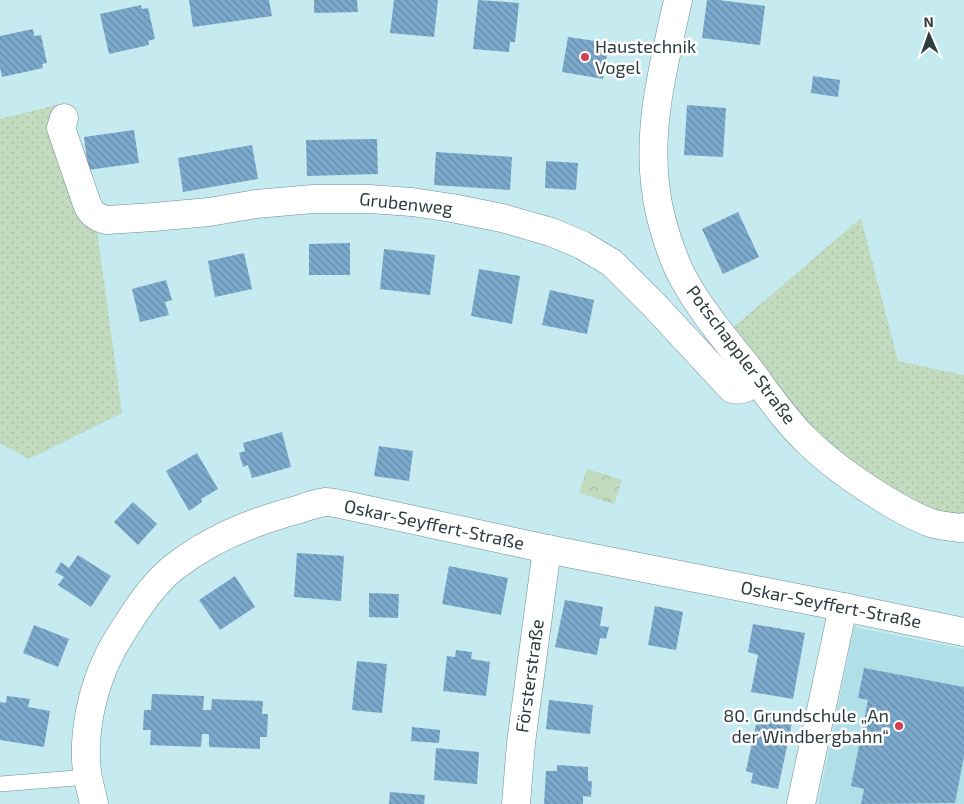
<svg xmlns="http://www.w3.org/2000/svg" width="964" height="804" font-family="'Exo 2',sans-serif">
<defs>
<pattern id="grass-dots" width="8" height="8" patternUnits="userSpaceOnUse" patternTransform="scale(1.25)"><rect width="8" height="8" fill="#c2dbbf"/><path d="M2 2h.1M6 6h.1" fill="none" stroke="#a7bda5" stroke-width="1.8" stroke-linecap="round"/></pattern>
<pattern id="park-crowns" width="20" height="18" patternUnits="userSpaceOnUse" patternTransform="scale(1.25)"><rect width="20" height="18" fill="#c2dbbf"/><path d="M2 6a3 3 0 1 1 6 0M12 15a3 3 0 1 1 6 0" fill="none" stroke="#a7bda5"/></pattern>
<pattern id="building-back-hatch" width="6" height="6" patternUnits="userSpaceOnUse" patternTransform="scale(1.25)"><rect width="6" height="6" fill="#7ca9cc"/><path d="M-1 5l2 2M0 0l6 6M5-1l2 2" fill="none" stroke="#668ba7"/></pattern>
</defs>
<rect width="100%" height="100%" fill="#c5eaf0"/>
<path fill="#b0dfe7" d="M854,627L964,649V804H818Z"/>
<g fill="url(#grass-dots)">
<path d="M60,104L95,216L122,413L29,459L0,443V119Z"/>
<path d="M861,218L898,361L964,375V527L865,487L723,336Z"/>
</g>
<path fill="url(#park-crowns)" d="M587,469L622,480L614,504L579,493Z"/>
<g fill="url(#building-back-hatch)">
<path d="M189,0H269L272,16L193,27Z"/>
<path d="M314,0H357L358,12L314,13Z"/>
<path d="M394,0H438L434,37L390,33Z"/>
<path d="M478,0L519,3L515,42H510L509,52L473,49Z"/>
<path d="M707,0H718L765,6L760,45L702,38Z"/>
<path d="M141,5L142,9L148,8L155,39L148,41L149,45L109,54L100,14Z"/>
<path d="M33,29L34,36L41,35L47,63L42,64L43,68L2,77L0,67V36Z"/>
<path d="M568,37L609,43L603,79L562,72Z"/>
<path d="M813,76L840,80L838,97L811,93Z"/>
<path d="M687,105L726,108L723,157L684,155Z"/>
<path d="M134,130L139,163L88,170L84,137Z"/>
<path d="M377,139L378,174L307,176L306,140Z"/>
<path d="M252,145L258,179L183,192L178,158Z"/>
<path d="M436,152L512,157L510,190L434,185Z"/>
<path d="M546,161L578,163L576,190L545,188Z"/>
<path d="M738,212L759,257L723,274L702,229Z"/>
<path d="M350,243V275H309V244Z"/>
<path d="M384,249L435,255L430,295L380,289Z"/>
<path d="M244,253L252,289L215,297L208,261Z"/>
<path d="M479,269L520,276L512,324L471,316Z"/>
<path d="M166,280L172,300L165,302L169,315L140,322L132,289Z"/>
<path d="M550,290L594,300L587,334L542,325Z"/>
<path d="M282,432L291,467L252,478L248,465L243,467L239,453L245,451L243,443Z"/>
<path d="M379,446L413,451L409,481L374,476Z"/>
<path d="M197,453L218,489L201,499L202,502L189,511L166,471Z"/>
<path d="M133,502L157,524L138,545L114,522Z"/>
<path d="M297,553L344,556L341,601L294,597Z"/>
<path d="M78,555L111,576L91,607L58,585L64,577L55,572L61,562L69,568Z"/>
<path d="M449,566L508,578L501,615L442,604Z"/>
<path d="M235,576L255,607L220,630L199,600Z"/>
<path d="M369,593L399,594L398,618L369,617Z"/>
<path d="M565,600L603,607L600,626L609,627L606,639L600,638L597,655L555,647Z"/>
<path d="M655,606L683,612L676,650L648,645Z"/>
<path d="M753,624L805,633L793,699L751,692L758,655L748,652Z"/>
<path d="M34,625L69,639L58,667L23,653Z"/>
<path d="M456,650L472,652L471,659L490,662L486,696L443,691L447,656L455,657Z"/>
<path d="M357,661L387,664L382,713L352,710Z"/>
<path d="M864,668L964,687V756L955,803L861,804L864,789L851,786L868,700L858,698Z"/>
<path d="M152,694L204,696L203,710H211L212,699L263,701L262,714H268L267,737H260V749L209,747V734H202L201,747L150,745L151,730H143L144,710H151Z"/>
<path d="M7,696L30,699L28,707L50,711L44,747L0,740V702L6,703Z"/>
<path d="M549,700L593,705L590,734L546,729Z"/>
<path d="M759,710L793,718L778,789L751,783L753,773L746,771Z"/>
<path d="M412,727L440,730L439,743L411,741Z"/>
<path d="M436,748L479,752L477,784L434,780Z"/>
<path d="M557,765L588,767V781H592L591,797L583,796V804H544L546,771H557Z"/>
<path d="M390,792L425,795L424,804H389Z"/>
</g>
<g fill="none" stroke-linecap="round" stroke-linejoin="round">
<defs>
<path id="lane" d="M0,784L88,777"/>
<g id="street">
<path d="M64,118L61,128L87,204C91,214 97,218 107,220L154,217L209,212L256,204L313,199H369L412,202L452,208L502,218L551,232L582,245L612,263L654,305L732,389C743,392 749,386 757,380"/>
<path d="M94,804C92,795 90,787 88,778C81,738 92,688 110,653C116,641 123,631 130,620C142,601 156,582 173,568C201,546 231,531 264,520C276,516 288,512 300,509C308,506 317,503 326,502C332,502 339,504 345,505L547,549L843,607L964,632"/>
<path d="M516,804L521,743L547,549"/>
<path d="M801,804L843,607"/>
</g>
<path id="secondary" d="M678,0C665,60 648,121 655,183C658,213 667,243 679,270C696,305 725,339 749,369C767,393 784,419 806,440C828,462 855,481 881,497C897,507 914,517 931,523C941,526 952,527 961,528L964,527"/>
</defs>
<use href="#lane" stroke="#6c8f95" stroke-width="16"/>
<use href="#street" stroke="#6c8f95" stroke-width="29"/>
<use href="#secondary" stroke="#6c8f95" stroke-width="29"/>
<use href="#lane" stroke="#fff" stroke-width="15"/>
<use href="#street" stroke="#fff" stroke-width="28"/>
<use href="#secondary" stroke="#fff" stroke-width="28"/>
</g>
<g fill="#d14054" stroke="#fff" stroke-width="2">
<circle cx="585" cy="57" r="5"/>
<circle cx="899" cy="726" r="5"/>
</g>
<g text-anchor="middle" stroke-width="5" stroke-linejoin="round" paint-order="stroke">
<g font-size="18" fill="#2d3c3f" stroke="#fff" text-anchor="start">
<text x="595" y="53">Haustechnik<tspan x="595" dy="21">Vogel</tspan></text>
<text x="889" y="722" text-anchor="end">80. Grundschule „An<tspan x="889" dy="21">der Windbergbahn“</tspan></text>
</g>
<g font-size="18" fill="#2d3c3f" stroke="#fff">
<text transform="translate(406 204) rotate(6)" y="6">Grubenweg</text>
<text transform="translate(741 355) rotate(53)" y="6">Potschappler Straße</text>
<text transform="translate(434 525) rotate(12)" y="6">Oskar-Seyffert-Straße</text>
<text transform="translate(831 605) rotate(11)" y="6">Oskar-Seyffert-Straße</text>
<text transform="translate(530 676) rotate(-82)" y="6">Försterstraße</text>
</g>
</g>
<g transform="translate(929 35) rotate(358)" stroke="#ffffff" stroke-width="4" paint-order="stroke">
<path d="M0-4L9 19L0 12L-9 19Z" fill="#2d3c3f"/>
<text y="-8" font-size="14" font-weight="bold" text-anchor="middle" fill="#2d3c3f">N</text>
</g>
</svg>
